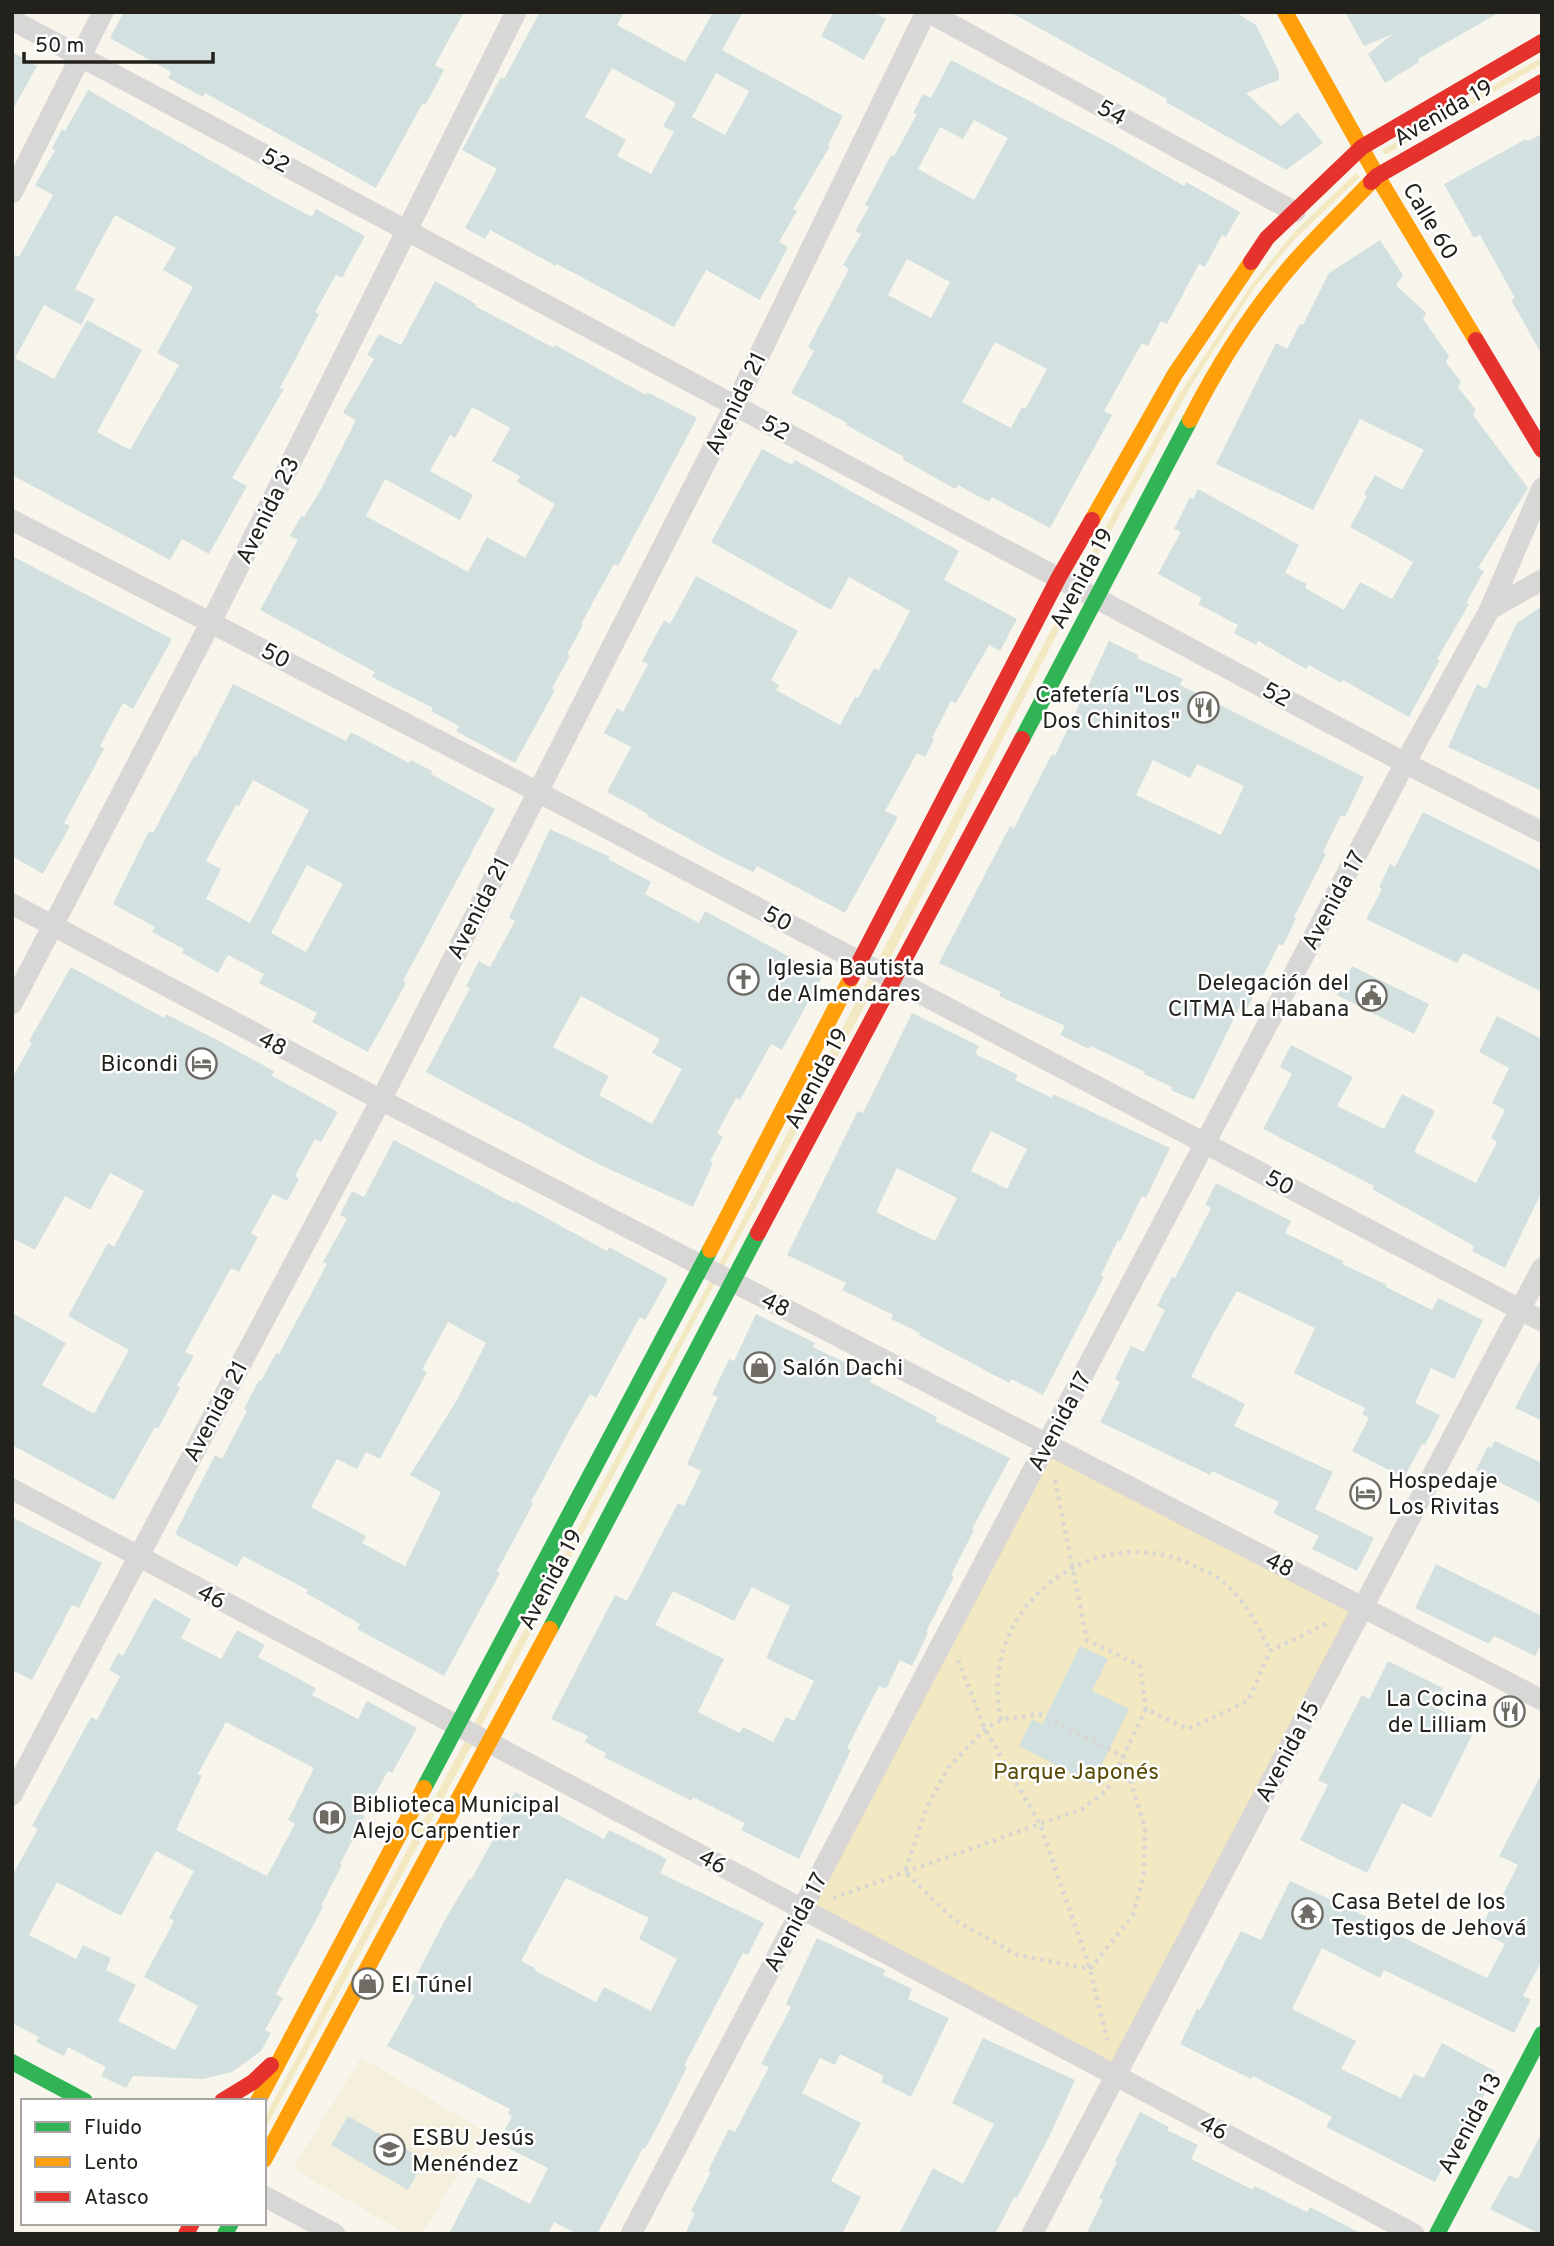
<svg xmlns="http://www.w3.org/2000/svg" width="1554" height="2246" font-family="Overpass,sans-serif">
<rect width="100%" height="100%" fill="#f8f6ec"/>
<path fill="#f5f0dd" d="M361,2057L484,2131L422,2234H407L293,2169Z"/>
<g fill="#f2e8c1">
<path d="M1542,57V64L1385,155L1382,150Z"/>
<path d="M1356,173L1360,177L1294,240L1255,287L1192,384L1084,580L1078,577L1178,396L1250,287L1293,233Z"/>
<path d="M1070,594L1076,597L887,964L878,960Z"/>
<path d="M869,977L878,981L724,1266L719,1264Z"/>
<path d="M710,1281L715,1283L481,1727L474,1724Z"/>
<path d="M1047,1444L1362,1607L1116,2075L802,1909Z"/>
<path d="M465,1741L472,1745L264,2131V2119Z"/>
</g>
<g fill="#d2e0e0" fill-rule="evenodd">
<path d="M124,12H464L435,65L444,70L426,104L423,103L376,188L205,93L203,97L168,78L171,72L110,38Z"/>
<path d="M540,12H624L617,25L685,62L713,12H743L722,50L843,116L828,145L830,146L793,209L797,211L779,242L788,247L760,300L706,270L674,327L557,264L556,266L490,230L485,239L465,228L497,169L462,150L501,77L504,79ZM612,68L676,103L663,126L674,132L651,174L617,156L626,140L585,117ZM716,73L749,91L725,135L692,117Z"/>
<path d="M834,12H874L886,19L864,60L821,36Z"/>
<path d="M1010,12H1235L1256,25L1279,72V80L1246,93L1281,126L1298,112L1323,143L1286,170L1166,102L1167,99Z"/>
<path d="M1345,12H1500L1418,59L1419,62L1385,83L1368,54L1393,34L1364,46Z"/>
<path d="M12,52L37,66L12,111Z"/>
<path d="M951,60L1113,145L1184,186L1186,182L1240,212L1226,237L1222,235L1205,267L1199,264L1167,324L1161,321L1148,346L1142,343L1104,411L1112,415L1050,528L992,497L989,502L958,485L955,489L902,459L904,457L846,425L847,423L791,393L814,351L808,347L849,269L843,265L861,234L855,231L869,207L865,205L891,155L894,156L917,114L913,113L923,94L931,98ZM974,120L1008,138L974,200L918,169L940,127L963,139ZM907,259L950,282L931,318L888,295ZM995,342L1047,369L1025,409L1022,407L1011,428L962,402Z"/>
<path d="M88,90L276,198L312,217L316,209L365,236L342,278L336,275L315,312L319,314L280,388L284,389L232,478L247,486L209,554L182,539L170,560L12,475V254L19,257L53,195L35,185L55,150L52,148L62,129L65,131ZM115,215L176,248L163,270L193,287L157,353L179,365L130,450L97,432L142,350L87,320L54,379L15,358L44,305L81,325L95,299L75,289Z"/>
<path d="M1542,134V355L1511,300L1515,298L1480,235L1474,238L1444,184L1526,139L1528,141Z"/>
<path d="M1380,240L1403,275L1396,285L1426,313L1423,319L1449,356L1446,362L1461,382L1458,387L1476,410L1473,415L1528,488L1478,568L1484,571L1466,603L1469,604L1437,659L1440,660L1409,717L1343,680L1341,683L1309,665L1306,669L1258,641L1256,645L1234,633L1238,625L1198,604L1202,598L1158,574L1181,532L1174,529L1190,497L1193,499L1198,489L1299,545L1285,573L1307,584L1305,588L1344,610L1360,582L1392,599L1413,562L1350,527L1367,496L1364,494L1375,475L1402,490L1424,450L1360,419L1313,510L1216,464L1276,343L1287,349L1300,324L1303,325L1329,273Z"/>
<path d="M435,281L476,304L475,306L554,348L555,345L646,395L647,392L697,418L618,566L614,564L581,624L583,625L567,654L570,656L552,688L555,690L515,763L456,731L459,726L431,711L433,708L372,677L375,672L260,610L298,540L290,536L301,516L304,517L320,491L356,420L343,413L374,359L367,355L379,334L401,345ZM472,407L510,428L492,461L520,476L517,482L555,504L525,558L487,537L468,572L366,516L385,479L460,520L473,495L430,471L450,435L455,438Z"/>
<path d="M762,449L792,465L795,460L959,551L944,580L1017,619L1000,651L989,645L956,703L951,701L932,738L934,739L925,757L917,753L885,811L898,817L845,913L757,866L753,872L720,856L647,816L648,814L607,792L631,747L604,733L617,708L623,712L648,664L642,661L664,620L670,624L696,576L798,631L771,680L779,685L776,690L840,725L855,697L858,698L874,668L879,670L910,611L849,577L831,610L711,542Z"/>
<path d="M12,556L172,639L133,709L123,703L100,746L104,749L64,823L70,826L43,874L12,856Z"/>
<path d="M1542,606V791L1448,747L1477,684L1486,689L1517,623Z"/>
<path d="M1109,641L1138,655L1137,658L1183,679L1180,685L1364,777L1345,817L1341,815L1323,852L1326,854L1294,917L1296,918L1283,946L1279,944L1247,1009L1240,1006L1194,1100L1171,1090L1172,1087L1144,1074L1145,1072L1091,1046L1089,1049L1060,1035L1065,1026L999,996L1001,992L939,963L1010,826L1014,828L1052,754L1055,756ZM1153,760L1190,778L1197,764L1244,786L1221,835L1136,795Z"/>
<path d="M233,684L346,741L351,732L409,763L411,760L432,771L431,774L495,809L403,981L406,983L368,1052L312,1022L317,1013L259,983L264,974L228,955L218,973L182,953L184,949L152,932L155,927L113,904L149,831L153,833L194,756L196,757ZM253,780L309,810L250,923L206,899L221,869L206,861L236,805L239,806ZM307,865L343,884L306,952L271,933Z"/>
<path d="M1423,812L1542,871V992L1463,953L1457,963L1366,919L1382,889L1379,887L1390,864L1395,867Z"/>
<path d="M550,829L610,857L608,859L651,882L645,894L699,923L705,911L823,975L782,1050L771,1044L740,1100L736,1098L717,1133L723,1137L710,1161L713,1163L693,1207L598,1164L426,1072L470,988L466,986L479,961L490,967L515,921L509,918ZM581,996L660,1039L652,1053L682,1069L652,1124L599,1095L609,1076L553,1047Z"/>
<path d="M1352,966L1429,1004L1414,1034L1337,995Z"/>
<path d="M71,967L164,1018L166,1014L219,1041L274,1071L272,1076L338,1112L321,1142L315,1139L295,1176L299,1179L287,1201L273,1194L251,1233L258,1237L239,1272L231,1268L185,1352L194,1356L177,1386L180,1388L158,1429L155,1427L114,1500L12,1445V1313L66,1343L42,1385L94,1414L129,1350L68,1316L108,1243L114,1247L144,1191L110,1173L90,1210L65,1196L35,1250L12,1238V1078L32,1043L29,1041Z"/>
<path d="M912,1013L979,1046L975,1054L1018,1075L1015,1080L1052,1098L1053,1094L1170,1148L1146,1198L1142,1196L1120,1242L1118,1240L1101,1275L1104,1277L1043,1395L1011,1379L1009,1383L919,1335L920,1333L891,1319L893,1315L842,1290L846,1283L787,1255L842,1143L858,1111L863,1113ZM991,1131L1027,1149L1007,1189L971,1171ZM897,1168L957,1198L935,1241L876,1212Z"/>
<path d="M1497,1016L1542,1039V1191L1505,1268L1472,1251L1474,1246L1372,1189L1374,1186L1263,1129L1292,1074L1280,1067L1291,1045L1353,1077L1337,1106L1384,1129L1402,1094L1435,1111L1414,1152L1476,1183L1497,1142L1491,1138L1505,1110L1492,1103L1509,1068L1479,1052Z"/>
<path d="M394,1140L514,1203L515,1201L607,1251L609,1247L668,1279L645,1320L640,1317L596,1398L590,1394L570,1429L531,1502L533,1504L497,1571L500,1573L444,1676L357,1629L360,1624L306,1593L308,1590L243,1556L237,1567L175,1534L215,1455L222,1459L247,1411L244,1409L259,1380L261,1381L276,1353L279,1354L327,1264L323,1262L347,1219L340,1215L352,1191L364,1197ZM448,1322L486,1343L457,1400L410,1475L441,1492L405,1566L362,1543L366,1536L311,1507L337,1459L357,1469L366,1452L380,1459L427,1372L422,1370Z"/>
<path d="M1216,1183L1291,1221L1285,1233L1343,1261L1342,1264L1387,1285L1386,1287L1432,1310L1438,1298L1483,1320L1454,1379L1431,1368L1415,1403L1440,1415L1425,1445L1422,1444L1404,1478L1352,1451L1369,1418L1362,1414L1365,1408L1294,1373L1315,1328L1237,1291L1212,1335L1191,1377L1245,1404L1234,1426L1333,1472L1315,1509L1374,1538L1357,1571L1312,1549L1319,1536L1273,1513L1279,1502L1212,1471L1210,1475L1100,1422L1120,1382L1115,1379L1131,1346L1144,1352L1165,1310L1157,1306L1172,1277L1175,1278L1211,1208L1205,1205Z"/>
<path d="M756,1314L815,1343L813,1347L873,1376L870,1382L937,1417L935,1421L1010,1458L972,1529L974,1530L951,1575L954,1577L926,1632L928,1633L912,1666L900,1660L886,1689L879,1686L847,1748L851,1750L799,1859L741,1830L745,1823L693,1797L692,1801L604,1757L606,1753L585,1742L588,1736L551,1719L615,1595L627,1601L678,1503L684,1506L701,1471L687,1464L718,1397L712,1395L729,1359L734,1361ZM752,1587L790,1606L766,1658L814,1681L794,1721L786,1717L773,1742L743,1727L740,1733L698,1712L724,1659L655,1625L673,1591L734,1621Z"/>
<path d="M1542,1356V1421L1515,1408Z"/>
<path d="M1495,1441L1542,1463V1504L1476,1470L1488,1446L1491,1448Z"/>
<path d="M12,1517L102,1563L79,1608L72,1605L32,1680L12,1670Z"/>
<path d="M1436,1564L1542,1616V1643L1535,1656L1494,1636L1489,1644L1415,1608Z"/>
<path d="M154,1598L191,1619L181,1638L221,1659L237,1630L265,1645L258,1657L316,1688L312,1695L358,1719L367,1701L417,1728L392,1773L388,1771L363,1815L365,1816L340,1864L342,1865L321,1906L323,1907L276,1994L283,1998L265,2030L271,2033L261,2051L232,2072L203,2079L133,2076L126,2088L101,2076L106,2067L68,2047L64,2056L36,2042L39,2037L12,2023V1876L38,1829L32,1826L58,1778L91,1717L97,1720L120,1676L109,1670L118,1653L123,1656ZM226,1722L314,1768L288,1820L295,1824L267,1876L176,1830L202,1776L198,1774ZM156,1851L194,1871L169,1918L174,1921L144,1977L198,2006L175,2050L118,2021L136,1985L106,1970L111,1958L83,1945L76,1959L29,1935L57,1882L121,1916Z"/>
<path d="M1080,1646L1108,1659L1092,1691L1129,1709L1092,1784L1019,1746L1032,1719L1042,1724Z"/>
<path d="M1388,1661L1443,1688L1434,1707L1476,1727L1431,1818L1402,1803L1367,1873L1300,1840L1328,1785L1318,1780L1362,1695L1369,1699Z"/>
<path d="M1542,1773V1960L1523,1996L1531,1999L1514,2033L1384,1970L1380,1978L1322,1948L1292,2009L1356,2041L1341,2069L1401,2098L1414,2074L1424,2078L1442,2043L1495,2071L1466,2133L1461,2131L1435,2182L1326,2127L1332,2117L1253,2076L1251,2079L1180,2044L1197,2009L1200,2010L1241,1931L1261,1940L1290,1881L1351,1909L1403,1935L1402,1937L1487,1978L1505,1944L1479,1931L1490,1910L1494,1912L1518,1865L1499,1856Z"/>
<path d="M515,1792L604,1839L609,1830L667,1859L660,1873L764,1923L748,1955L743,1953L684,2066L687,2067L660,2121L645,2149L643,2148L597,2234H577L554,2222L548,2234H449L478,2177L530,2204L548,2168L498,2143L512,2116L508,2114L510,2109L387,2046L415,1996L408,1992L445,1920L469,1879L471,1880L499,1829L496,1828ZM566,1878L649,1918L639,1939L677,1959L651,2011L604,1987L596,2002L534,1970L535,1968L521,1961Z"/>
<path d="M817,1938L885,1970L883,1975L912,1989L908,1999L949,2018L911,2097L881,2082L884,2076L840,2054L835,2065L820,2058L802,2093L861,2123L831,2181L861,2197L842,2234H685L695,2213L691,2211L711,2172L708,2171L729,2129L735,2132L769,2067L761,2064L791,2007L786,2004Z"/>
<path d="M983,2038L1075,2080L1049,2137L1017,2198L1015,2196L995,2234H899L933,2168L963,2184L994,2124L952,2103Z"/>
<path d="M1140,2112L1169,2127L1167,2130L1198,2145L1191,2159L1253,2190L1255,2186L1307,2212L1310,2207L1362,2234H1086L1103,2200L1099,2198L1117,2162L1115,2161Z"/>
<path d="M348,2116L425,2160L408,2190L331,2145Z"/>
<path d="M1542,2132V2234H1540L1490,2209L1509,2175L1518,2179Z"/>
</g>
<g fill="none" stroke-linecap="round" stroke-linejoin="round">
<g stroke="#d8d7d4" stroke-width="4.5" stroke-dasharray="3.5 5" stroke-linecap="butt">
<path d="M1055,1480L1087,1640L1140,1666L1146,1709"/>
<path d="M958,1660L985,1729L1040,1824L1090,1969L1107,2040"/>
<path d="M1039,1714L1123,1756L1145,1828L1144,1873L1133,1915L1090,1969L1017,1955L953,1919L905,1872L926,1809L948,1768L985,1729L1001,1720Z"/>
<path d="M1001,1720C975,1609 1093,1516 1195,1566C1202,1570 1212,1573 1218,1578C1244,1597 1257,1623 1270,1651"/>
<path d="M833,1898L1082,1809L1107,1790L1146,1709L1188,1729L1248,1701L1270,1651L1328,1623"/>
</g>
<g stroke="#d8d7d5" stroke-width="21">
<path d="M928,12L1295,212"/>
<path d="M12,20L1405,763L1542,832"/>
<path d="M12,193L103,12"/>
<path d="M12,520L538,792L1542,1321"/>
<path d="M1490,609L1542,488"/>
<path d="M12,904L381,1100L1542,1700"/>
<path d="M12,1004L211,622L516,12"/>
<path d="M12,1489L1414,2234"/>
<path d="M12,1795L381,1100L735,405L926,12"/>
<path d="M264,2196L335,2234"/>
<path d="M631,2234L1405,763L1490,609L1542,580"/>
<path d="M1032,2234L1542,1268"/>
</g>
<g stroke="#30b455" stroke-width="16">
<path d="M1022,739L1190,420"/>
<path d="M550,1629L758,1233"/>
<path d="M424,1788L710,1250"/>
<path d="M12,2062L85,2101"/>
<path d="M225,2234L231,2223"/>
<path d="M1437,2234L1542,2034"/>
</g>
<g stroke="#ff9f0a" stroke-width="16">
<path d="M1285,12L1377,176L1476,340"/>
<path d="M1190,420C1219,363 1254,308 1296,260C1320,233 1346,208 1371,182"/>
<path d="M1092,520L1175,374L1251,262"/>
<path d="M710,1250L851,978"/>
<path d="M258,2101L424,1788"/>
<path d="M264,2160L550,1629"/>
</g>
<g stroke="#e5322d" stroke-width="16">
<path d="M1371,182L1377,176L1542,82"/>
<path d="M1251,262L1267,238L1362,147L1542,42"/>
<path d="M1476,340L1542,450"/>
<path d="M851,978L1059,577L1092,520"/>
<path d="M758,1233L1022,739"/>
<path d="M222,2101L253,2082L271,2065"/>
<path d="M186,2234L192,2223"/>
</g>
</g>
<defs>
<symbol id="restaurant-ring" viewBox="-11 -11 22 22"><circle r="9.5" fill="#fff" stroke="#6e6c64" stroke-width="1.5"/><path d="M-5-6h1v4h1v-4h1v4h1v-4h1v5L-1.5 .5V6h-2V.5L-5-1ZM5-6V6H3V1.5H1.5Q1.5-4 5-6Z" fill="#6e6c64"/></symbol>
<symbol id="church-ring" viewBox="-11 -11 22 22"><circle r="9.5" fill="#fff" stroke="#6e6c64" stroke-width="1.5"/><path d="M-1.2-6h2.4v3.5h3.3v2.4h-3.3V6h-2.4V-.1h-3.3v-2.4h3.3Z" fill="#6e6c64"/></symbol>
<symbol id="civic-ring" viewBox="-11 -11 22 22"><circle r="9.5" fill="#fff" stroke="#6e6c64" stroke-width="1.5"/><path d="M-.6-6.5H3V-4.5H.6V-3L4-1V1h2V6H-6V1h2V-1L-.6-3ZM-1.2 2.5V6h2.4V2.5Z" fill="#6e6c64"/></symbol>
<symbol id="hotel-ring" viewBox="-11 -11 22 22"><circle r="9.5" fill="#fff" stroke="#6e6c64" stroke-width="1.5"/><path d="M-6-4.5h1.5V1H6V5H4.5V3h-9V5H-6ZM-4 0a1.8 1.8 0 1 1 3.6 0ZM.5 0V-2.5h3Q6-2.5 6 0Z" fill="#6e6c64"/></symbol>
<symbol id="shop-ring" viewBox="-11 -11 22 22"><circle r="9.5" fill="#fff" stroke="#6e6c64" stroke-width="1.5"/><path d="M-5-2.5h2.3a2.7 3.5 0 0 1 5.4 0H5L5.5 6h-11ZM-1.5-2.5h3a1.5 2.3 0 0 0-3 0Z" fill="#6e6c64"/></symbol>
<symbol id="library-ring" viewBox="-11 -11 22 22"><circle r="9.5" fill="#fff" stroke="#6e6c64" stroke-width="1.5"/><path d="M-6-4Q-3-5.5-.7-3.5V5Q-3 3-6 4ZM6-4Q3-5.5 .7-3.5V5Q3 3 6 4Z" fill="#6e6c64"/></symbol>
<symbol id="temple-ring" viewBox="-11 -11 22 22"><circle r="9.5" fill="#fff" stroke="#6e6c64" stroke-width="1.5"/><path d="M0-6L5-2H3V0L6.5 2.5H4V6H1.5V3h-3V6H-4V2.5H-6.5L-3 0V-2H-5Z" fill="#6e6c64"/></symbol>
<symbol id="school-ring" viewBox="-11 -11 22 22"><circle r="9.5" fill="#fff" stroke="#6e6c64" stroke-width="1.5"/><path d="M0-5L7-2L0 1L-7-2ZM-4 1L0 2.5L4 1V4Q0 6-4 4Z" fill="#6e6c64"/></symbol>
</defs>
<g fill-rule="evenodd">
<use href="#restaurant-ring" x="1186" y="690" width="35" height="35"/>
<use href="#church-ring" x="726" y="962" width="35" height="35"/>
<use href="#civic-ring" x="1354" y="978" width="35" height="35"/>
<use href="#hotel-ring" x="184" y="1046" width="35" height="35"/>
<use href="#shop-ring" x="742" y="1350" width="35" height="35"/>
<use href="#hotel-ring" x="1348" y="1476" width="35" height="35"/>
<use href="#restaurant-ring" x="1492" y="1694" width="35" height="35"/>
<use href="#library-ring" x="312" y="1800" width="35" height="35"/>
<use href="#temple-ring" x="1290" y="1896" width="35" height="35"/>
<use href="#shop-ring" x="350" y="1966" width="35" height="35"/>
<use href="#school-ring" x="372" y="2132" width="35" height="35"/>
</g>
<g text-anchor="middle" stroke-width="5" stroke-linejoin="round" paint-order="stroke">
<g font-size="23" fill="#23211b" stroke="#fff">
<text transform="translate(1112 112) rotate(29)" y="8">54</text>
<text transform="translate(1443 112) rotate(-30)" y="8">Avenida 19</text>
<text transform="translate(276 160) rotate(28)" y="8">52</text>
<text transform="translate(1431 221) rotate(59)" y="8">Calle 60</text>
<text transform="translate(735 403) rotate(-64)" y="8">Avenida 21</text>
<text transform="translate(776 427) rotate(28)" y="8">52</text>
<text transform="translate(267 510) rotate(-64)" y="8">Avenida 23</text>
<text transform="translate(1081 578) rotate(-62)" y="8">Avenida 19</text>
<text transform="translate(276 655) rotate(28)" y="8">50</text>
<text transform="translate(1277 694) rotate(28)" y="8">52</text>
<text transform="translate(1333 900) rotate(-62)" y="8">Avenida 17</text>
<text transform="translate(478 908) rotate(-63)" y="8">Avenida 21</text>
<text transform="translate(778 918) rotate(28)" y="8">50</text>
<text transform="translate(273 1043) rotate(28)" y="8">48</text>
<text transform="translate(816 1078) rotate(-62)" y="8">Avenida 19</text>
<text transform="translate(1280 1182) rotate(28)" y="8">50</text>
<text transform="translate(776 1304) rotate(27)" y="8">48</text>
<text transform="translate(215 1411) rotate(-62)" y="8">Avenida 21</text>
<text transform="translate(1059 1421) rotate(-62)" y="8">Avenida 17</text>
<text transform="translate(1280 1564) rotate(27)" y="8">48</text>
<text transform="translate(550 1579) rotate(-62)" y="8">Avenida 19</text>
<text transform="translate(212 1596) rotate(28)" y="8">46</text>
<text transform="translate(1287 1751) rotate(-62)" y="8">Avenida 15</text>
<text transform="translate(713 1861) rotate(28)" y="8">46</text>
<text transform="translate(795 1922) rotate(-62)" y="8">Avenida 17</text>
<text transform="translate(1469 2123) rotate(-62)" y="8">Avenida 13</text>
<text transform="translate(1214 2127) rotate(28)" y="8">46</text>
</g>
<g font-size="23" fill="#23211b" stroke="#fff" text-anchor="start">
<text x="1180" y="702" text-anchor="end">Cafetería "Los<tspan x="1180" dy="26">Dos Chinitos"</tspan></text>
<text x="767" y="975">Iglesia Bautista<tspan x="767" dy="26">de Almendares</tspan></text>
<text x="1349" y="990" text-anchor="end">Delegación del<tspan x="1349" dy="26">CITMA La Habana</tspan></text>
<text x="178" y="1071" text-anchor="end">Bicondi</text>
<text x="782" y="1375">Salón Dachi</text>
<text x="1388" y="1488">Hospedaje<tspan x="1388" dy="26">Los Rivitas</tspan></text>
<text x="1487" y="1706" text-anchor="end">La Cocina<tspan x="1487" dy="26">de Lilliam</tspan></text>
<text x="352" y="1812">Biblioteca Municipal<tspan x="352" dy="26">Alejo Carpentier</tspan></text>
<text x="1331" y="1909">Casa Betel de los<tspan x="1331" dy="26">Testigos de Jehová</tspan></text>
<text x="391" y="1992">El Túnel</text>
<text x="412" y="2145">ESBU Jesús<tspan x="412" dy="26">Menéndez</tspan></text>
</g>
<g font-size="23" fill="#5a4b04" stroke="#fff">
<text x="1076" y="1779">Parque Japonés</text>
</g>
</g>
<rect width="1554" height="2246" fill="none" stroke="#23211b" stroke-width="28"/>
<rect x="21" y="2099" width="245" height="126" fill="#ffffff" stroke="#a7a6a4" stroke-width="2"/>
<rect x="35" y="2122" width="35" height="10" fill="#30b455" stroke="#a7a6a4" stroke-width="2"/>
<text x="84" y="2134" font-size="21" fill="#23211b">Fluido</text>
<rect x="35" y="2157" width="35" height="10" fill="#ff9f0a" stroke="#a7a6a4" stroke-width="2"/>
<text x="84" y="2169" font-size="21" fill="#23211b">Lento</text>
<rect x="35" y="2192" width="35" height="10" fill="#e5322d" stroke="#a7a6a4" stroke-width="2"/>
<text x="84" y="2204" font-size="21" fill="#23211b">Atasco</text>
<path d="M24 52v10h189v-10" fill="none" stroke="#23211b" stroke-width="3.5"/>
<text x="35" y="52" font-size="21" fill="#23211b" stroke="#ffffff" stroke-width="5" paint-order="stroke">50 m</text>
</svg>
